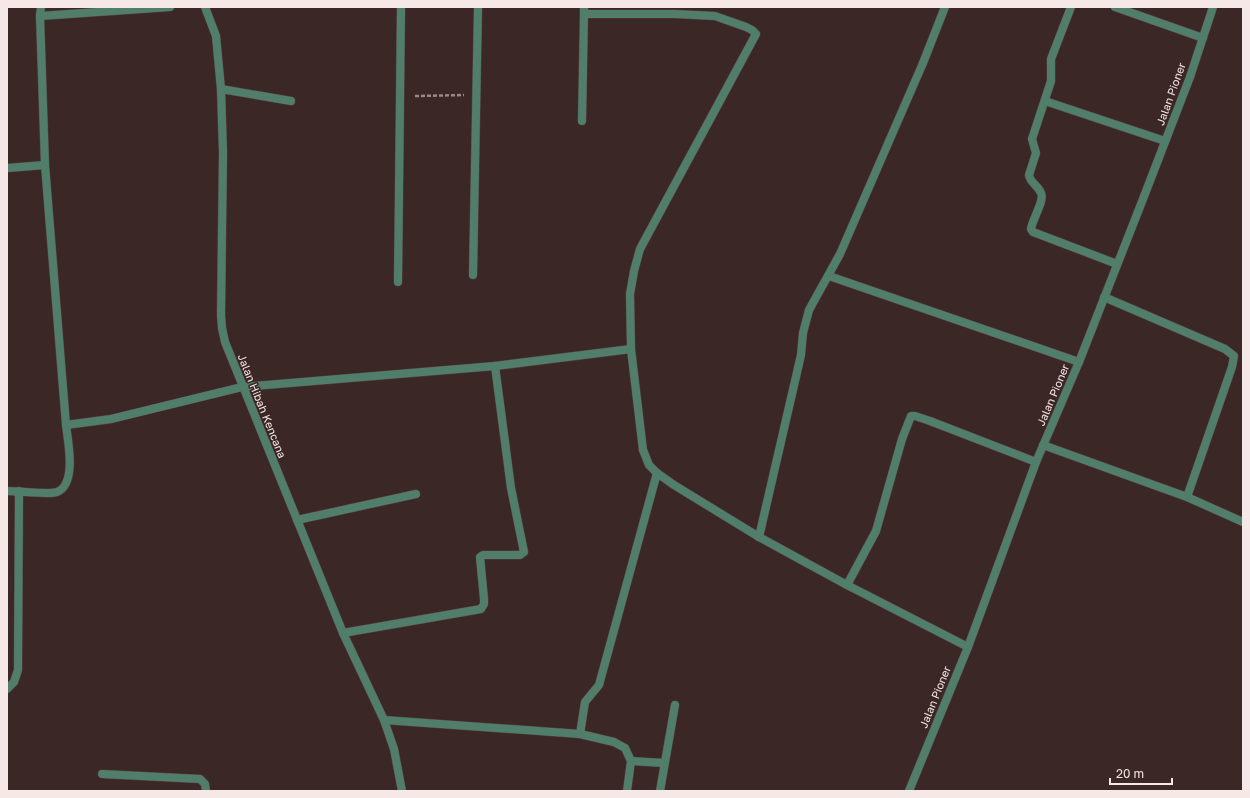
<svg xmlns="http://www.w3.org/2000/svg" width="1250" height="798" font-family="'Golos Text',sans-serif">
<rect width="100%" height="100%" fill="#3b2726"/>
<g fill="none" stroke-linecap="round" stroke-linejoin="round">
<defs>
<g id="service">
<path d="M923,63L945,7"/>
<path d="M221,89L291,101"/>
<path d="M1104,297L1225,349L1234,356L1232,367L1187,497L1243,522"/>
<path d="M1043,445L1187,497"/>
</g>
<g id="minor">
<path d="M41,7L40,16L45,165L66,425"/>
<path d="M205,7L216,36L221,89L223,153L221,315L222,328L225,342L343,633L384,720L394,749L402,791"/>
<path d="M584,7V14H675L715,16L746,27L752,30L756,34L640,249L634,271L630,294L631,349L643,450L649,465L657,473L674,485L759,537L847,585L968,647"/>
<path d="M1071,7L1051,59V81L1032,139L1036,153L1029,175C1030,183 1038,185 1041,193C1045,200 1032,220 1031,229L1033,232L1117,264"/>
<path d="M1115,7L1203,38"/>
<path d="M40,16L170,7"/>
<path d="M1045,101L1165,141"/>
<path d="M582,121L584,14"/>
<path d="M7,168L45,165"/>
<path d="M473,275L478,7"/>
<path d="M829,276L1079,362"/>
<path d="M398,282L401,7"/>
<path d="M7,491C17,491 49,495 57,492C77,484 68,442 66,425L111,419L242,387L495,366L631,349"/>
<path d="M297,520L416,494"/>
<path d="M759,537L801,355L803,333L809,310L840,254L923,63"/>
<path d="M847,585L876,531L902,439L911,416H915L930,421L1036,462"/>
<path d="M343,633L481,609L484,604V599L480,557L483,555H520L524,552L511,488L495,366"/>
<path d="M7,689L14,682L18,670L19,491"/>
<path d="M384,720L580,734L614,742L625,748L631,761L627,791"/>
<path d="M580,734L585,702L599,685L657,473"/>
<path d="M631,761L664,763"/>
<path d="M102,774L200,779L205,784L206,791"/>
<path d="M660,791L675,705"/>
<path d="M909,791L968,647L1036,462L1079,362L1143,199L1190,77L1213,7"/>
</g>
</defs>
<use href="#service" stroke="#554241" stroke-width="9"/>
<use href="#minor" stroke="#554241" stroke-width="9"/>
<path stroke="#9a8988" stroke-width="2.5" stroke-dasharray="4 2" stroke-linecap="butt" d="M415,96L464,95"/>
<use href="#service" stroke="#517d6b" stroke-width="8"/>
<use href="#minor" stroke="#517d6b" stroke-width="8"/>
</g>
<g text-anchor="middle" stroke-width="3" stroke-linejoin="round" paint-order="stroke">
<g font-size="11" fill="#f6e8e7" stroke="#3b2726">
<text transform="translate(1171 94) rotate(-70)" y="4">Jalan Pioner</text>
<text transform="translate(1053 395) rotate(-67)" y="4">Jalan Pioner</text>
<text transform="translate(262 406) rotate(68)" y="4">Jalan Hibah Kencana</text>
<text transform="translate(935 697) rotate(-68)" y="4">Jalan Pioner</text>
</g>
</g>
<rect width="1250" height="798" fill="none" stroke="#f6e8e7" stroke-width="16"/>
<path d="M1110 778v6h62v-6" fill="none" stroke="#f6e8e7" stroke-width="2"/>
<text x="1116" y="778" font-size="12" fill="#f6e8e7" stroke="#3b2726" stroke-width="3" paint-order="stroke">20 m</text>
</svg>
